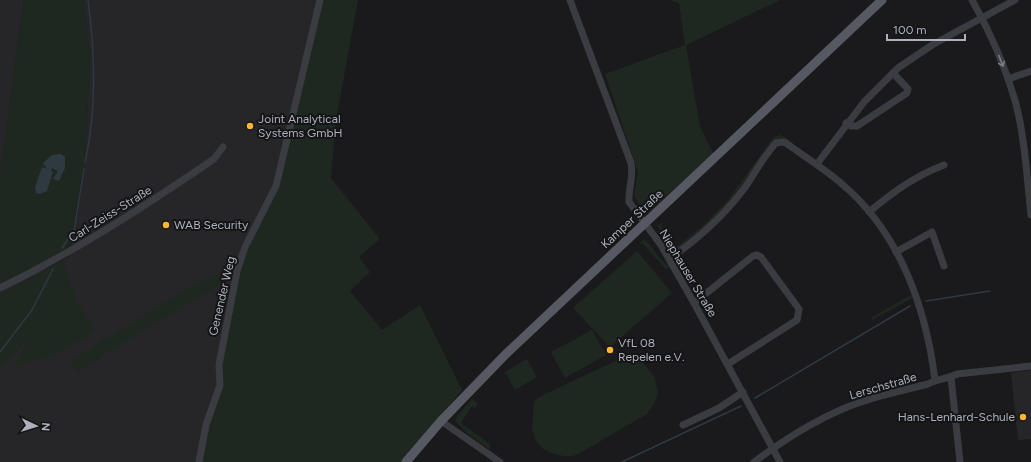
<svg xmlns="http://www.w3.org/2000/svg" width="1031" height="462" font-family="Figtree,sans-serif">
<rect width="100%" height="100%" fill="#1a1a1c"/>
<g fill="#262629">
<path d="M0,0H24L0,176Z"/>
<path d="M83,0H320L275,183L199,462H0V277L9,283L48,268L69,256L85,158L90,58Z"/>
<path d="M1031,370V439L1018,440L1011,373Z"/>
</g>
<g fill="#1f2820">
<path d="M24,0H83L90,58L85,158L70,246L9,284L0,277V176Z"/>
<path d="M320,0H358L336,120L331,178L380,239L359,257L370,272L350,291L382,330L420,305L462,390L401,462H199L220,385L219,365L237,271L276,186Z"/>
<path d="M669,0H780L686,45L700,127L713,153L646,215L634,195L638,172L605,74L685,45L679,3Z"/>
<path d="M779,135L785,137L792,143L781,138L773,141L730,202L705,228L678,249L669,246L658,226L662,223C659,231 670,245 678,246L705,224L728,200L773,138Z"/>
<path d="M643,239C654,245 660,264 670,266L666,269L642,243L639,244Z"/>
<path d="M637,251L672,293L610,347L573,308Z"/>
<path d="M63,261C70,288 81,309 96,331L48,358L29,361L15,367L18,357L35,329L16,353L0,367V294Z"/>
<path d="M219,274L227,281L135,335L77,373L70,361L197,282Z"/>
<path d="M911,295L912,298L872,320L871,318Z"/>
<path d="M592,330L606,355L565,378L551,352Z"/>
<path d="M628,355L640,359L655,378L658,392L655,402L647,414L580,453L573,456H564L551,453L543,449L536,441L532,429L534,402L539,397Z"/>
<path d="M527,359L537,377L515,390L505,372Z"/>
<path d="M472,399L478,404L475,408L472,406L461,423L490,444V450L467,433L456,422L457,416Z"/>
</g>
<path fill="#2e3941" d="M61,154L65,157V168L59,181L53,179L58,171L52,168L51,171L53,172L47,191L40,194L36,193L35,187L42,167L47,169L43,163L52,155Z"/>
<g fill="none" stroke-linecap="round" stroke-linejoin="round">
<g stroke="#2e3941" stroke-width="1.5">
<path d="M85,162C97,110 95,53 88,0"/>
<path d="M62,248L74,230L84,169"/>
<path d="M926,301L990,291"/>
<path d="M0,352L32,310L53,269"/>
<path d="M755,398L910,306"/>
<path d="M622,462L741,406"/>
</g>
<g stroke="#3a3c41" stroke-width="7">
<path d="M570,0L631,163C634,177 628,189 629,202L661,245L694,303L780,462"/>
<path d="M972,0C990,32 1006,68 1016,104C1025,139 1027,179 1031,215"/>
<path d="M1008,79L1031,71"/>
<path d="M846,123L851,126H857L907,93L908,89L893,73"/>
<path d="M817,164L864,102L898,68L932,45L1015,0"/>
<path d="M869,212C893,192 915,176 944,165"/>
<path d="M896,252L932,232L944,266"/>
<path d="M669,259C698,239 725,215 746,186C756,171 764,156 776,143L782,142L786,143C805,157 825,169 842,184C900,233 926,308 935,380"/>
<path d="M0,288C76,251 145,206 214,159L223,147"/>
<path d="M694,303L753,256L757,255L761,257L799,309L797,320L728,364"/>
<path d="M951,377L960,462"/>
<path d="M441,421L500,462"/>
<path d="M683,425L719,408L743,392"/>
<path d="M199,462L206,425L220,385L219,365L237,271L245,247L276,186L320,0"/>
<path d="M754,462C785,439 821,416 858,403C880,395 905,390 928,384C937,379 947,379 957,374L1031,366"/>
</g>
<path stroke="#565961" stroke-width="9" d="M406,462L441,421L507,353L882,0"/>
</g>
<defs><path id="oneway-shaft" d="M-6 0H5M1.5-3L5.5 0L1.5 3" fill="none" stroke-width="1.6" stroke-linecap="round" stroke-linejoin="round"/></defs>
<use stroke="#797c85" href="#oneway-shaft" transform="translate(1001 61) rotate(69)"/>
<g fill="#fcb632" stroke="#151517" stroke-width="1.5">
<circle cx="250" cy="126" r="4"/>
<circle cx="166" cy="225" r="4"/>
<circle cx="610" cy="350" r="4"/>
<circle cx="1023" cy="417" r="4"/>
</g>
<g text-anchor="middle" stroke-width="4" stroke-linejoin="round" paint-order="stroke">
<g font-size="12" fill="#acb1bc" stroke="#151517" text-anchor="start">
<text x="258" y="123">Joint Analytical<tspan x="258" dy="14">Systems GmbH</tspan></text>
<text x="174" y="229">WAB Security</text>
<text x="618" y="347">VfL 08<tspan x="618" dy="14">Repelen e.V.</tspan></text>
<text x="1015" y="421" text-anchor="end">Hans-Lenhard-Schule</text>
</g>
<g font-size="12" fill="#acb1bc" stroke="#151517">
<text transform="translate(110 214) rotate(-32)" y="4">Carl-Zeiss-Straße</text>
<text transform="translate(632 219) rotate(-43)" y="4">Kamper Straße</text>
<text transform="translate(688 273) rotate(59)" y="4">Niephauser Straße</text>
<text transform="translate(222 296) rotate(-77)" y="4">Genender Weg</text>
<text transform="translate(883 386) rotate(-16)" y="4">Lerschstraße</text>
</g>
</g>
<g transform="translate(36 426) rotate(94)" stroke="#151517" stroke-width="3" paint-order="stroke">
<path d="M0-3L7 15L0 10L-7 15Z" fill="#acb1bc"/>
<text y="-6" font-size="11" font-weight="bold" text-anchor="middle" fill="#acb1bc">N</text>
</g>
<path d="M887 34v6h78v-6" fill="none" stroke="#acb1bc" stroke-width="2"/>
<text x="893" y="34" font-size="12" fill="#acb1bc" stroke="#151517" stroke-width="3" paint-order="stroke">100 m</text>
</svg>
